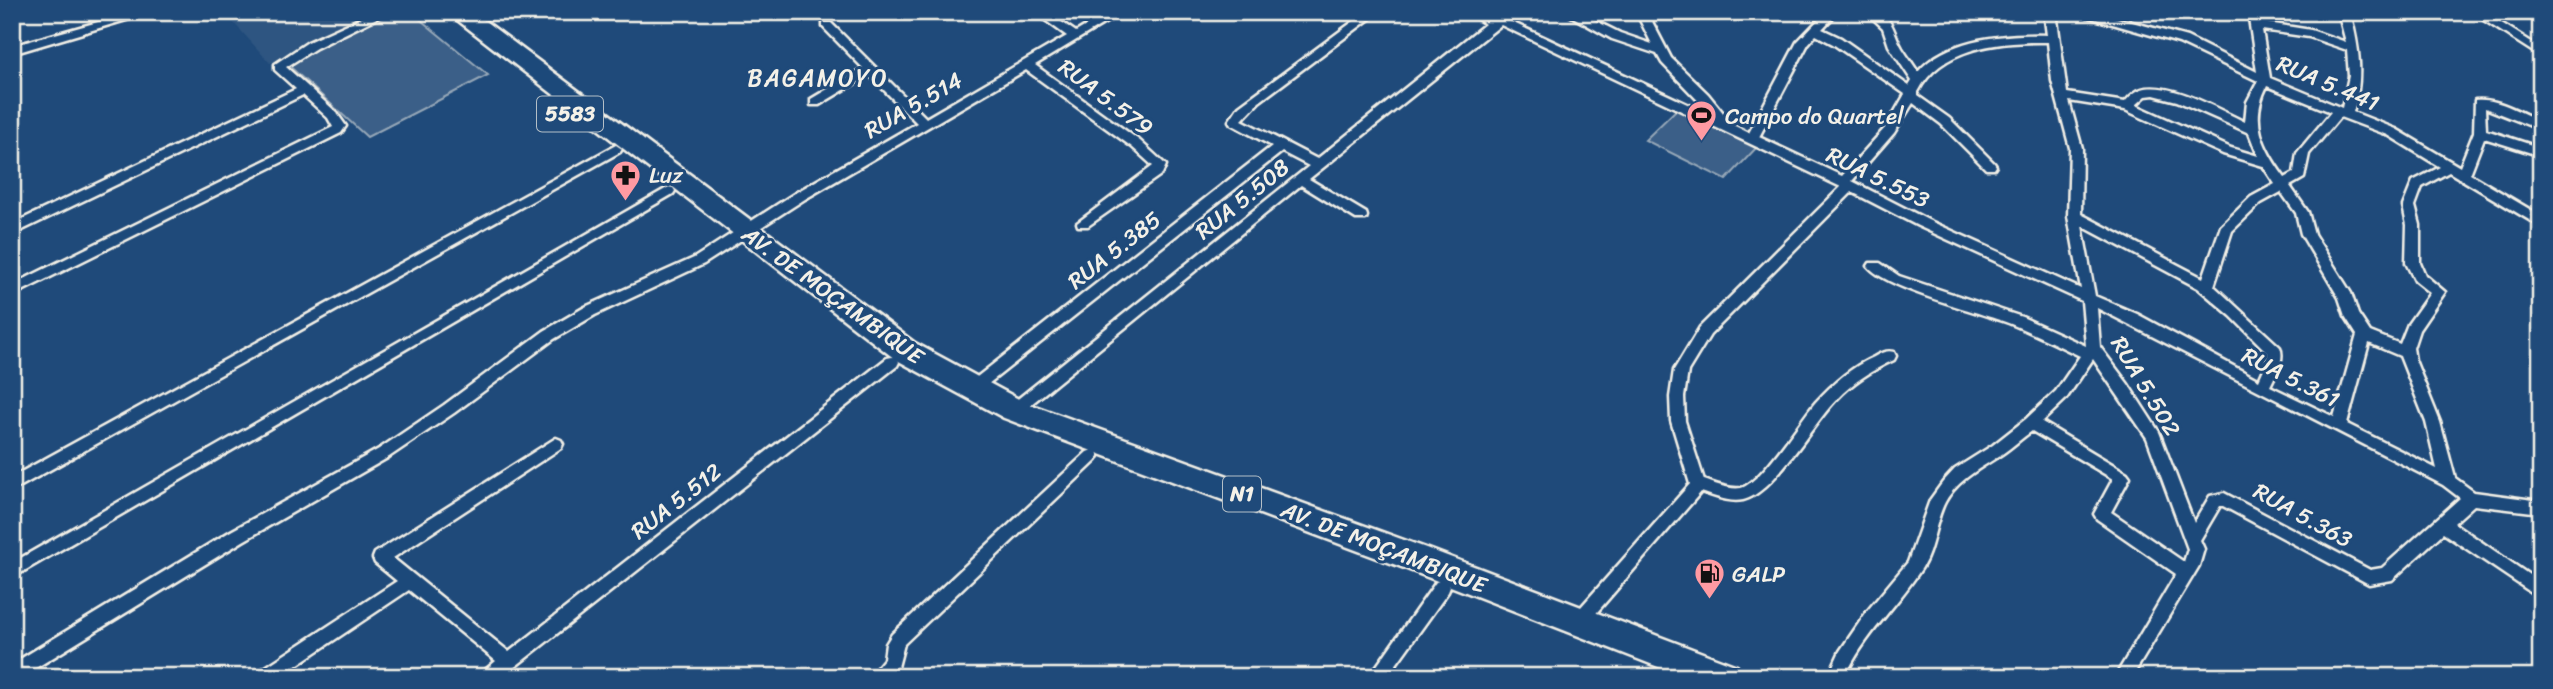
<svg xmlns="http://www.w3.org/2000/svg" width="2553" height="689" font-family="Sriracha,sans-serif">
<rect width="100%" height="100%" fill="#1f4a7a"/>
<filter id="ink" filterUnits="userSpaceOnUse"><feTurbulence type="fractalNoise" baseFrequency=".0143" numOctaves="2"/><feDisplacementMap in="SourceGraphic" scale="14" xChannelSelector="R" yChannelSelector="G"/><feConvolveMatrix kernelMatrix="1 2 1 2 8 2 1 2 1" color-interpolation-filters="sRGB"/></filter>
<g filter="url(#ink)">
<path fill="#2d5581" d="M224,12H379L270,63Z"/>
<g fill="#3a5f88" stroke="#97a8b8" stroke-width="2">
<path d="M391,12H411L488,75L367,137L286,63Z"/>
<path d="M1679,107L1758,146L1726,180L1645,140Z"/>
</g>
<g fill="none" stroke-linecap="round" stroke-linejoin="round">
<defs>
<g id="street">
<path d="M134,12H153L12,54V46Z"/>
<path d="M374,12H389L316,48L286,67L336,112L346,126L341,133L12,296V285L333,127L328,118L303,95L12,235V224L296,89L275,70V64L308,42Z"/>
<path d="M1034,12H1047L1076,32L1109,12H1123L1035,65L1140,141L1166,165L1162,174L1088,226H1078L1077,223L1153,166L1132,147L1026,70L805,199L704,264L595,315L554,339L454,413L389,457L243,541L21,677H12V664L231,531L379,449L444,405L544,331L585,307L694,258L795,193L917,123L869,75L819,105H811V99L863,68L823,27V23H831L926,118L1067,36Z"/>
<path d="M1366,12H1379L1259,102L1242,120L1317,159L1485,24L1467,12H1481L1494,20L1505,19L1713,116L1662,63L1657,54L1612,39L1564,12H1578L1620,33L1652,44L1636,12H1647L1671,58L1708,94L1733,125L1749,133L1797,42L1826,12H1838L1822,29L1841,38L1909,86L1912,81L1889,46L1883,28L1866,12C1894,12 1891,29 1902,48C1907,56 1913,64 1918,72C1947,38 2006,34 2047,35L2044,12H2056L2067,93L2125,102C2130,96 2135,91 2142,89C2170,81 2219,110 2245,122L2247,102L2258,81L2179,43L2081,15L2079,13L2095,12L2187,37L2257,72L2248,12H2260L2261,22L2311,30L2346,42L2338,12H2350C2359,47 2364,77 2353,112L2396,129L2460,167L2474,132L2475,100C2496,97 2521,113 2541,121V130L2485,108L2486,130L2541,148V156L2484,138L2470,174L2541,216V227L2449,172L2422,187L2415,206L2420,225V263L2425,275L2445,292L2419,330L2413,348L2415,360L2440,422L2455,478L2474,492L2541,501V513L2474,505L2454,523L2541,583V599L2443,533L2392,580L2369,584L2223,506H2220L2200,540L2204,549L2199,566L2132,677H2115L2176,574L2097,519L2094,514L2113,479L2032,431C2022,438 2012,447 2002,454C1981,468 1958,479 1945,502C1934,523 1934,552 1919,572C1895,608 1863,637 1845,677H1828L1840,651L1868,610L1908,562L1930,500L1943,482L1955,469L1993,445L2026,419L2056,391L2080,356C2057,345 2035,334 2011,324C1980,312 1886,289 1868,266L1870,263H1880L1899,276L2022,317L2086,346L2082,301L1918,226L1852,192L1710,335L1688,371L1684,397L1685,421L1704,480C1715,484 1730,490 1741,488C1761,483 1800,421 1815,403C1832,384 1851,367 1874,357C1881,353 1886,350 1894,352L1896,356L1894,360C1872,370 1853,382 1837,399C1812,424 1774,493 1743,500C1729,503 1714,496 1701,492L1585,626L1579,628L1573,626L1571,621L1573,616L1690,484L1671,421L1670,397L1674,370L1700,327L1841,187L1501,25L1309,179L1366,213L1367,216L1366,219H1356L1301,185L1019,414H1009L1007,410L1009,406L1309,166L1282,152L978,392H968L966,388L968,384L1272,146L1231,124L1229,121L1239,106ZM2262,30L2309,37L2347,50L2349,76L2342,108L2270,78ZM1816,35L1833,44L1905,94L1886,127L1842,176L1759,137L1808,44ZM2048,42L2052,81L2070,148L2068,216L2081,289L1928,220L1852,181L1894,133L1913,103L1941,124L1986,169H1994L1996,166L1994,163L1949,118L1918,96V92C1941,46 2002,41 2048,42ZM2267,86L2331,112L2297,153L2294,173L2285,178C2263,148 2249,121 2267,86ZM2154,95L2177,101L2249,133L2258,156L2231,148L2136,105L2146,96ZM2069,101L2125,110L2223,154L2263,166L2275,184L2251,197L2221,226L2203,278L2081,214L2082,148ZM2340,117L2388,135L2440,167L2413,181L2403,206L2407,225L2406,263L2415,281L2430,293L2408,324L2400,344L2370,332L2358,314L2351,293L2314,234L2308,212L2290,186L2304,178L2309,154ZM2281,192L2296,213L2301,234L2339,298L2345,316L2357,335L2334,417L2270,386C2276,373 2285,360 2280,347L2214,286L2232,231L2261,203ZM2082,226L2198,288L2231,316L2268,353L2267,362L2259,380L2137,314L2095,296ZM2097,308L2443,485L2460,498L2382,568L2370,570L2224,493L2210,496L2194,523L2159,432L2128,384L2100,347ZM2369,343L2400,356L2426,422L2437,469L2347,424ZM2093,359L2147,438L2188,549L2184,562L2111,512L2130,477L2127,473L2042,422L2066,399Z"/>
<path d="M2156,12H2198C2189,18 2165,18 2156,12Z"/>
<path d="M2471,12H2484L2541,48V57Z"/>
<path d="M616,145L622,149L620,152L12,491V477Z"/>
<path d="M669,187L673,188L675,191L673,194L12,578V563Z"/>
<path d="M892,357L897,358L899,362L897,366L502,677H481L483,672L496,661L409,590L279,677H256L258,672L397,581L375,563L373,558L375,553L556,438L561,440L563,444L561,448L393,558L509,652L887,358Z"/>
<path d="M1092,450L1097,452L1099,456L1097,460L904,644L898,667L889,677H869L884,659L886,644L892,634L1087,452Z"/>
<path d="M1442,580L1448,582L1450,587L1448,592L1387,677H1369L1436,582Z"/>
</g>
<path id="highway" d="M447,12H473L915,343L1024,402L1426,548L1737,666L1742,677H1684L1404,568L1004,418L895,359Z"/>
</defs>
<use href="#street" stroke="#f4f1e8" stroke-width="5"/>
<use href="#highway" stroke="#f4f1e8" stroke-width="5"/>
<use href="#street" fill="#1f4a7a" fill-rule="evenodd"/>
<use href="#highway" fill="#1f4a7a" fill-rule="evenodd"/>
</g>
</g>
<defs>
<symbol id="stadium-pin" viewBox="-11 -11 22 30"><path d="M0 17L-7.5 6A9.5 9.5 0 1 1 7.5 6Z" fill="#ff9aa2" stroke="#1f4a7a"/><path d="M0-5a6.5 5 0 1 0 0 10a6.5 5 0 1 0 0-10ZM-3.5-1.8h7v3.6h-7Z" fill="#111"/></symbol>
<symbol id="pharmacy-pin" viewBox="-11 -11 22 30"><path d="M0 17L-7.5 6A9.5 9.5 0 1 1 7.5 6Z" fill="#ff9aa2" stroke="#1f4a7a"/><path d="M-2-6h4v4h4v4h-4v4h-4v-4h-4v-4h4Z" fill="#111"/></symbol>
<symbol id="fuel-pin" viewBox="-11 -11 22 30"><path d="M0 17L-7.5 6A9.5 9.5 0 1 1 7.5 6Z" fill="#ff9aa2" stroke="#1f4a7a"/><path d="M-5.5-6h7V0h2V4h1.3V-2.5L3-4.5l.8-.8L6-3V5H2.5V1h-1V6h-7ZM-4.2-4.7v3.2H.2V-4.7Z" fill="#111"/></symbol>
</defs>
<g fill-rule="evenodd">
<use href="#stadium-pin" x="1684" y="98" width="35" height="47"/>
<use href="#pharmacy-pin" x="608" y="158" width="35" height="47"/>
<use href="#fuel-pin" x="1692" y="556" width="35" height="47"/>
</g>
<g text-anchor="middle" stroke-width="6" stroke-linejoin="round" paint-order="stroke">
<g fill="#1f4a7a" stroke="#b4bfc7" stroke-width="2">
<rect x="537" y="96.5" width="66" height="35" rx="5"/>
<rect x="1223" y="476.5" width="38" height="35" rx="5"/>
</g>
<g font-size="21" font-weight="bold" fill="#f4f1e8">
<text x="570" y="121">5583</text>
<text x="1242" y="501">N1</text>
</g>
<g font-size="23" fill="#f4f1e8" stroke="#1f4a7a">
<text transform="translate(2328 83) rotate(23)" y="8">RUA 5.441</text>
<text transform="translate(1106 97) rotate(37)" y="8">RUA 5.579</text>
<text transform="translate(913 105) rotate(-30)" y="8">RUA 5.514</text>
<text transform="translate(1878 177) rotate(26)" y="8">RUA 5.553</text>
<text transform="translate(1242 199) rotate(-39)" y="8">RUA 5.508</text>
<text transform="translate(1114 250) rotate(-38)" y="8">RUA 5.385</text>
<text transform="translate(833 295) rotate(36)" y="8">AV. DE MOÇAMBIQUE</text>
<text transform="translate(2291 377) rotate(27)" y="8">RUA 5.361</text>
<text transform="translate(2146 386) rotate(59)" y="8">RUA 5.502</text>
<text transform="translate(676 501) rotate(-38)" y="8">RUA 5.512</text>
<text transform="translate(2303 515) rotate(29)" y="8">RUA 5.363</text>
<text transform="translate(1384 547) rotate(21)" y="8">AV. DE MOÇAMBIQUE</text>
</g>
<g font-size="23" fill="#f4f1e8" stroke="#1f4a7a" text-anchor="start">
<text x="1725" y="124">Campo do Quartel</text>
<text x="649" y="183">Luz</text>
<text x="1732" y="582">GALP</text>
</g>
<g font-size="24" letter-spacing="2" fill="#f4f1e8" stroke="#1f4a7a">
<text x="818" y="86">BAGAMOYO</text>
</g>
</g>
<rect width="2553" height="689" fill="none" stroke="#1f4a7a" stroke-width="42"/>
<rect x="21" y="21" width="2511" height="647" fill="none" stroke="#f4f1e8" stroke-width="2.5" filter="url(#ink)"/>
</svg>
